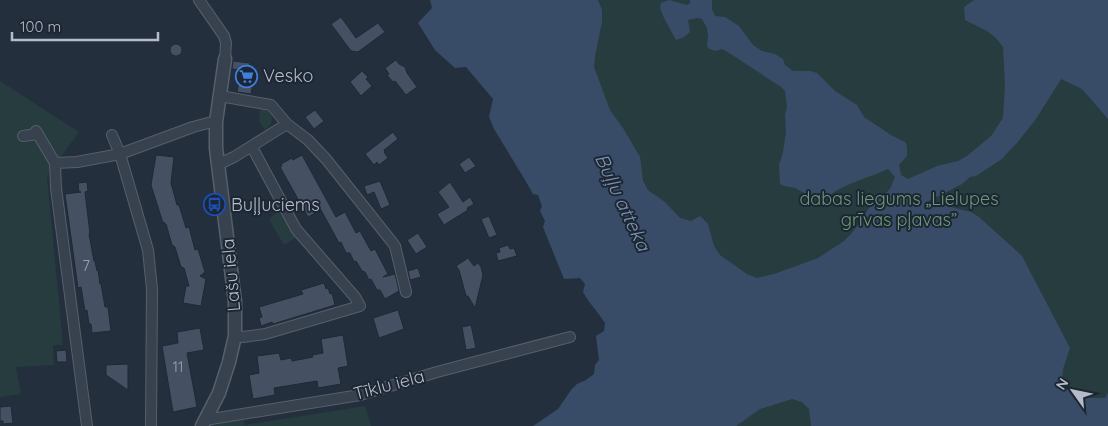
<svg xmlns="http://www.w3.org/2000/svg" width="1108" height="426" font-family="Quicksand,sans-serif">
<rect width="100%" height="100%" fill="#242f3e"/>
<g fill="#263c3f">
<path d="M527,0H1108V426H681L654,194L648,190L643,178Z"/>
<path d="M0,81L79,132L47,176L63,345H53L54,365L16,367L21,394L0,397Z"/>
<path d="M260,109L268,111L272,117L271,124L265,130L259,121Z"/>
<path d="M285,206L302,234L284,245L269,219Z"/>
<path d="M365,406L371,426H209L243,419L245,425Z"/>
</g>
<path fill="#394c67" d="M430,0H598L602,10V22L595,56L594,67L610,110L623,128L640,157L643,180L648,190L665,202L680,218L691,221L700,216L708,224L714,246L720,255L747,274L757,278L777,273L818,258L844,241L852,233L869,208L890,189L895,177L888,169C871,177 853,181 836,191C829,195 824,201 815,199L795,188L784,186L780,184L779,165L783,152L786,132L785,115L787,107L785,91L781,87L726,51L722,49L715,51L708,48L707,45L708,36L707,28L702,19L697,18L688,20L690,32L684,37L676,40L664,18L660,8L661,3L669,0L687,5L690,3V0H712V9L715,16L725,17L739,26L753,45L762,51L775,54L783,59L785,65L793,71H810L817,73L835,91L857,105L864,117L891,135L905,142L907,146V156L899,165L901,175L908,179L937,166L958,161L967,156L991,136L1003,118L1005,86L1003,47L996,38L987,31L965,20L964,7L974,0H1108V119L1082,89L1061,79L1036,119L1017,143L1009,151L1002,159L976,176L970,177L962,184L925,203L933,207L943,205L971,212L979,217L1022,256L1070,348L1063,369L1062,382L1075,400H1084L1086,398H1105L1108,393V426H811L809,409L802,402L792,399L760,409L736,426H533L558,409L571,390L577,384L586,380L594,374L595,365L599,360L596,336L604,331L605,323C598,312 589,303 583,292L585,284L580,278L564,279L543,227L545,221L540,211L542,206L538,195L533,194L525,180L494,129L489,117L493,99L466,67L455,68L435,50L418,23L432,8Z"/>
<g fill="#455162" stroke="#1f2835">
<path d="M341,17L356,38L378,23L385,32L358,52L351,51L331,24Z"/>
<circle cx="176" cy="50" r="6"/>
<path d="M396,60L399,64L405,67L407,73L417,87L406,95L395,81L393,82L387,75L389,74L385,68Z"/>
<path d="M233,61L250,63L248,71L255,72L251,94L237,92L241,70L232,69Z"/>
<path d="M362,71L368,77L366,79L372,86L361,96L350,82Z"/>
<path d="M315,110L324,121L314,129L305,117Z"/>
<path d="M393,132L398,139L384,150L385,152H384L388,158L379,165L377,162L374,165L365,154Z"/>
<path d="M156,155L174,157L171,183L177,205H179L186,228L189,227L195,250L198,249L205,272L200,276L206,279L201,306L183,303L186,286H189L184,268L181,267L175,247L172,245L166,224H165L164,222L163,223L151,185Z"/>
<path d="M302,155L336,217L345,212L356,233L360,231L371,251L375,249L388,274L383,277L395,274L399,291L385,299L380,290H377L371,279L369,280L365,272L362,271L356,261L354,262L350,253H346L341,242L339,243L321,210L308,217L280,167L282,166L281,164L292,158L293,160Z"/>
<path d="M469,157L476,166L465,173L459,164Z"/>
<path d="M380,181L390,205L381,209L374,192L367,195L364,186Z"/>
<path d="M87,182L88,191L85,192L90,234H89L94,261H95L97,271L98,270L100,284H101L105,307H108L111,331L92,333L91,324H89L87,310L85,311L81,287L78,288L65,194L81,192H79L78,183Z"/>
<path d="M450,182L463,202L470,197L474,204L467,208L468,210L444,225L437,214L449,207L438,192Z"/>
<path d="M489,216L497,235L489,238L481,219Z"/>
<path d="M418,233L427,247L416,254L407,240Z"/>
<path d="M508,245L510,249L514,248L517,256L498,261L496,253L500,252L499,248Z"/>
<path d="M468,258L474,266L478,263L481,267L483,275L475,308L468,296H466L459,270L456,266Z"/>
<path d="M418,268L421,277L410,280L408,271Z"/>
<path d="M324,283L326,289L328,288L330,294L332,293L335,305L273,324L272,322L261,326L259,318L262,317L259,307L303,294L301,290Z"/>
<path d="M398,310L404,329L379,338L373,318Z"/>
<path d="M471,325L476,348L466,350L462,327Z"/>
<path d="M200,328L204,350L187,353L197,407L173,412L162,346L178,343L177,332Z"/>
<path d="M343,335L348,366L338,368L341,384L318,388L317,381L274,388L275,395L253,399L249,375L259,373L257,356L279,353L281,360L291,358L292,361L313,357L312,355L323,353L321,339Z"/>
<path d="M66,350L67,362H57L56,351Z"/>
<path d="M128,364V390L106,375V365Z"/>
<path d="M11,406L13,423L3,424V421H0V407Z"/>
</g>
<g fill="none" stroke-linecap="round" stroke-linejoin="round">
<defs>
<g id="minor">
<path d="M199,0L224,36L226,43L225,59"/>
<path d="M220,96L271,105L287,124L308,140L326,159L392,242L395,246L406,292"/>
<path d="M36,131L55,163"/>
<path d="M112,135L120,154L148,250L152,289L151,426"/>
<path d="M23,136L38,134"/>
<path d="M217,165L234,157L287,124"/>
<path d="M235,336L243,337L265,334L360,306L355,297L296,229L252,147"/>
<path d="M205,420L360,395L437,372L570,337"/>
<path d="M87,426L56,188L55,163L77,162L120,154L193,127L208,123L216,122"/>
</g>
<path id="tertiary" d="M202,426L219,393L229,362L235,336V302L216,148V122L225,59"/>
</defs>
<use href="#minor" stroke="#565f6c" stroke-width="12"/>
<use href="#tertiary" stroke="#565f6c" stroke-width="15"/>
<use href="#minor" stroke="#38414e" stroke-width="10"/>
<use href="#tertiary" stroke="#38414e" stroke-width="12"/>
</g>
<defs>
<symbol id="supermarket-ring" viewBox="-11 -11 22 22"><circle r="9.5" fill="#1d2633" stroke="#3f7fe0" stroke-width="1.5"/><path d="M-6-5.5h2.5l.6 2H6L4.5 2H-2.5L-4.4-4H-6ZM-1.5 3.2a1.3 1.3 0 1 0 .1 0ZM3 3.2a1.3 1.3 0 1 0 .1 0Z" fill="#3f7fe0"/></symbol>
<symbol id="bus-ring" viewBox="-11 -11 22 22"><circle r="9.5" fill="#1d2633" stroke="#1a4fb4" stroke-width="1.5"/><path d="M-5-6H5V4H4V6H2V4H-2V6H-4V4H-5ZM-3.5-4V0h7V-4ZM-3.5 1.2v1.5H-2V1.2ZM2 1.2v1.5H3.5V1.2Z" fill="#1a4fb4"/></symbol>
</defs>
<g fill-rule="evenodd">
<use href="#supermarket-ring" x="234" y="64" width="25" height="25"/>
<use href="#bus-ring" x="202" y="192" width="25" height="25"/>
</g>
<g text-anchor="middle" stroke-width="4" stroke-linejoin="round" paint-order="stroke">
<g font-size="15" fill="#98a1af">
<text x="86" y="271">7</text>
<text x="178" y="372">11</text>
</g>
<g font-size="18" fill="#b4bcc9" stroke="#1d2633" text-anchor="start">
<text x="263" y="82">Vesko</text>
<text x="231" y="211">Buļļuciems</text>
</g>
<g font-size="18" fill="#6b9a76" stroke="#1d2633">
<text x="899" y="205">dabas liegums „Lielupes<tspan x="899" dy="21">grīvas pļavas”</tspan></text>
</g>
<g font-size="18" fill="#b4bcc9" stroke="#1d2633">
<text transform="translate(231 275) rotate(-95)" y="6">Lašu iela</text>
<text transform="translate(389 385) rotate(-15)" y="6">Tīklu iela</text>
</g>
<g font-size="19" font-style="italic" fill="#7c92b1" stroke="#1d2633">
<text transform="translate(623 202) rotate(65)" y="7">Buļļu atteka</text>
</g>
</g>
<g transform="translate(1073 391) rotate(303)" stroke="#1d2633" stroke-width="4" paint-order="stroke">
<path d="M0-4L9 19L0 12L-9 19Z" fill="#b4bcc9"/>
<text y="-8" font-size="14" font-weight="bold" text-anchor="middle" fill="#b4bcc9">N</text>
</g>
<path d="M12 32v8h146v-8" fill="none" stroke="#b4bcc9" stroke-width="2.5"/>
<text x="20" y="32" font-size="15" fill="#b4bcc9" stroke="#1d2633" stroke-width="4" paint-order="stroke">100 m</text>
</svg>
